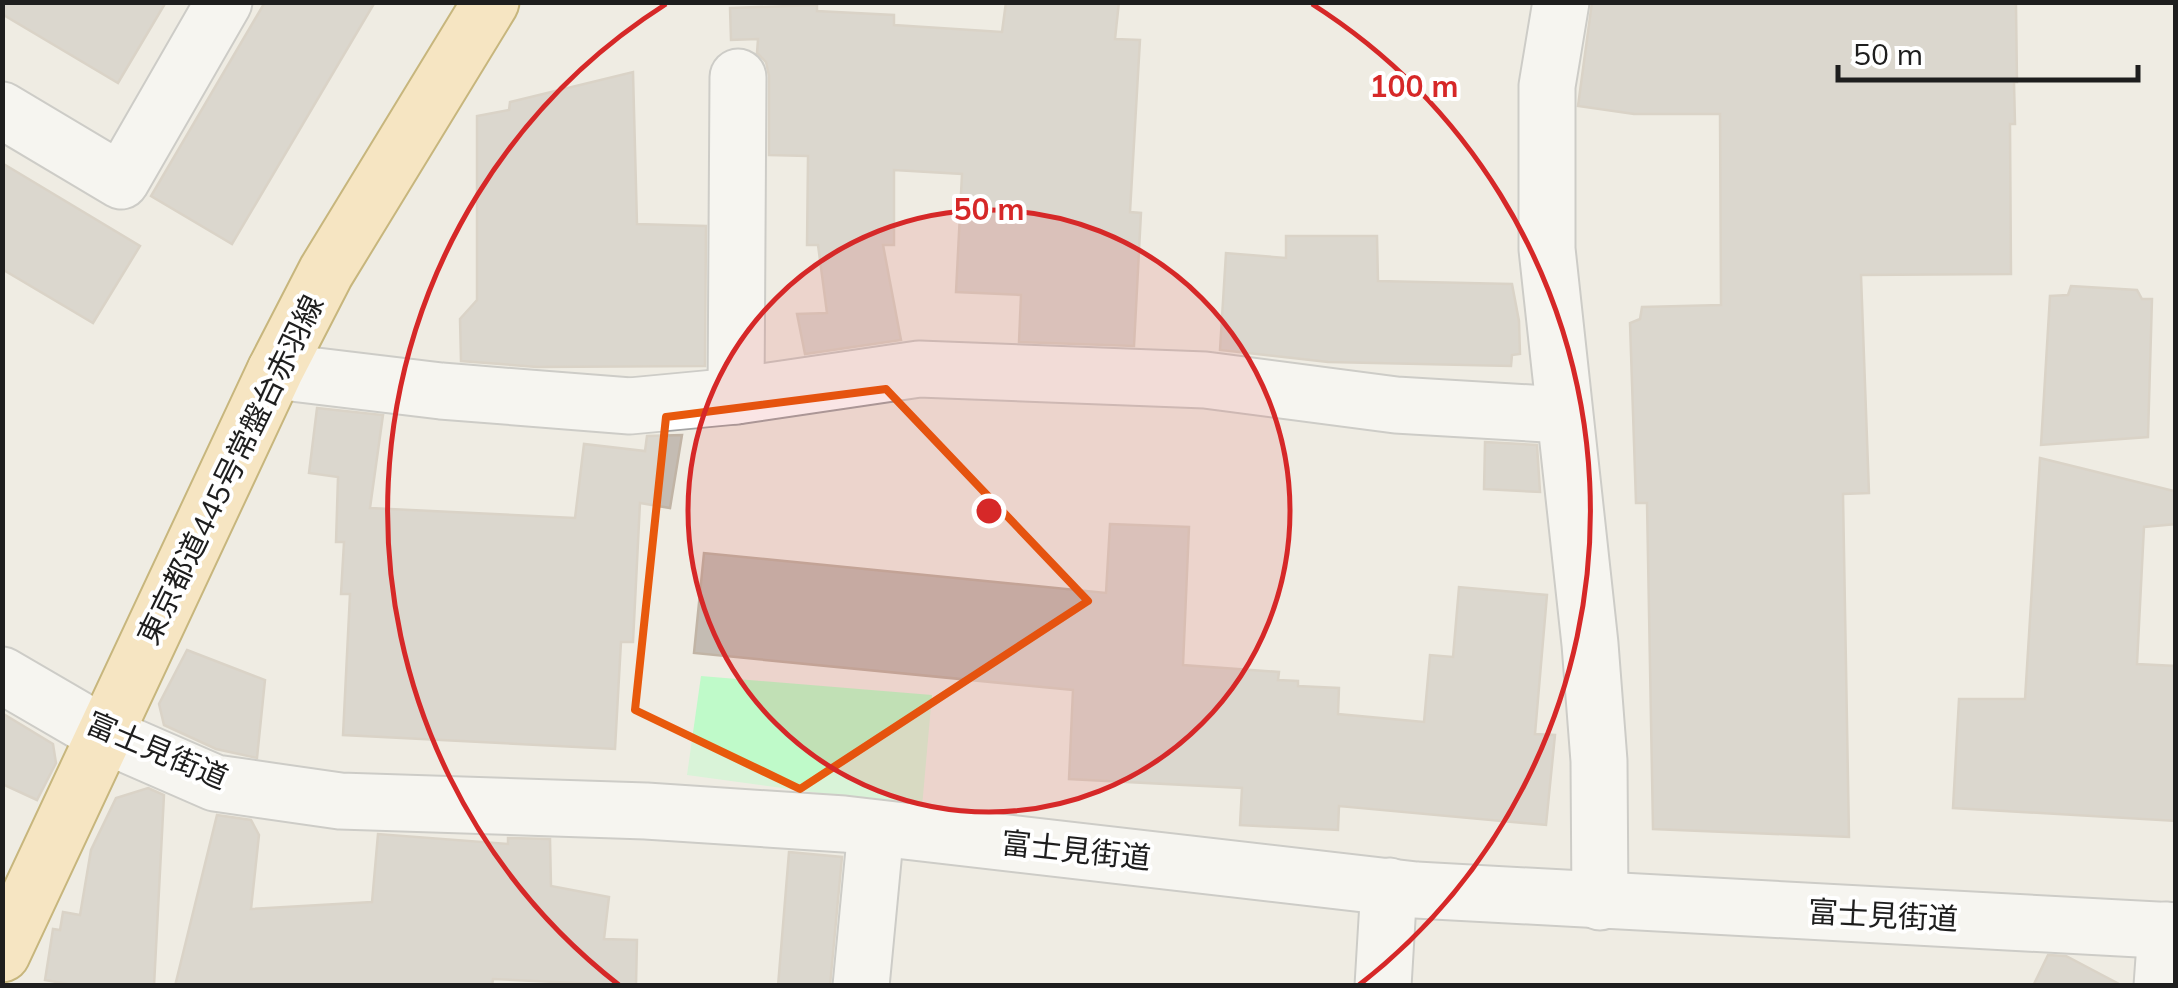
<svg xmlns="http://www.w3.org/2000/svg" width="2178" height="988" font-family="Mulish,'Noto Sans JP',sans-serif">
<rect width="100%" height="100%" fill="#efece3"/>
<path fill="#bffac9" d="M701,676L932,695L922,807L687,775Z"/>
<g fill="#c4bcb3" stroke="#c1b4a5" stroke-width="2.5">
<path d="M2,2H166L118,83L2,14Z"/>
<path d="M265,2H375L232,244L151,196Z"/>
<path d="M1006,2H1119L1115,39L1140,40L1130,212L1141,213L1134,346L1019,342L1021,295L956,292L962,174L894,170V245H883L901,340L805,354L797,314L827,313L818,245H807L808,156L769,155V76L766,62L757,53L758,39L731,40L730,8L817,5V11L894,15V25L1002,32Z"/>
<path d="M1592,2H2012L2016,5L2017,82H2014L2015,124H2010L2011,274L1861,275L1869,493L1843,494L1849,837L1653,829L1647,503H1636L1630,323L1640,319L1642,307L1721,305L1720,114H1634L1578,106Z"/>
<path d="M633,72L637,224L706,226L705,366L537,367L461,361L460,319L477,300V116L509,110L510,102Z"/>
<path d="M2,163L140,246L93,323L2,269Z"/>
<path d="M1286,236H1377L1378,281L1512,284L1519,321L1520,354L1512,355L1511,366L1328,362L1220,350L1226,253L1286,258Z"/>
<path d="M2071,286L2137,290L2142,299H2152L2148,437L2041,445L2050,296L2068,295Z"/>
<path d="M317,408L383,415L370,508L575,518L584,444L645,451L647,436L682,435L670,508L640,503L633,642H621L615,749L343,735L350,594H341L344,542H336L338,477L309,473Z"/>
<path d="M1485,442L1537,445L1540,492L1484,489Z"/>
<path d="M2040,458L2174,491L2176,524L2144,527L2137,664L2176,666V821L1953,808L1959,699H2025Z"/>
<path d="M1110,524L1189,527L1183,665L1279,672L1278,680L1298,681V686L1339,688L1338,714L1424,722L1430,655L1453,657L1459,587L1547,595L1535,734L1555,735L1546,825L1339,806L1338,830L1240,825L1242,788L1069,779L1073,690L694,653L704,553L1106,593Z"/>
<path d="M187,650L265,680L257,758L216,749L164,725L159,704Z"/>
<path d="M2,713L53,744L56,763L37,800L2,784Z"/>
<path d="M148,788L164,795L154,986H78L45,980L53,929L60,930L63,912L80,915L91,850L116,798Z"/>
<path d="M217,815L251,820L259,835L251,909L372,902L378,834L508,844V838L550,839L551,886L609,897L604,939L637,940L636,986L493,979L492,986H175Z"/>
<path d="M789,852L842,857L830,986H778Z"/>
<path d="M2048,955L2066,956L2123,986H2033Z"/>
</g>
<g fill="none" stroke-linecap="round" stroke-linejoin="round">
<defs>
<g id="minor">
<path d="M1561,2L1547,86V249L1590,644L1599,761L1600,902"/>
<path d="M2,110L121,181L224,2"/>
<path d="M275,371L441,391L630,406L736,396L919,369L1205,380L1396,405L1563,415"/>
<path d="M736,396L738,77"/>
<path d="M2,675L105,735L215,783L340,801L646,811L844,824L1416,890L2176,931"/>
<path d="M861,986L876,829"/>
<path d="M1383,986L1389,886"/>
<path d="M2162,986L2166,930"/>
</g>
<path id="major" d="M2,954L275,371L326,272L491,2"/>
</defs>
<use href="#minor" stroke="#a5a5a5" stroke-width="59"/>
<use href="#major" stroke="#977300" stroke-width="59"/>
<use href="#minor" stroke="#fff" stroke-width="55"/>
<use href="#major" stroke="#fedc9a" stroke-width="55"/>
</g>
<path d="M0 0H2178V988H0ZM886,389L1088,601L800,789L635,710L666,417Z" fill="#efece3" fill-opacity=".55" fill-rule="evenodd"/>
<path fill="none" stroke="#e8590c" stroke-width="8" stroke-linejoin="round" d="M886,389L1088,601L800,789L635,710L666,417Z"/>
<circle cx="989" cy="511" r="301" fill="#d62828" fill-opacity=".12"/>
<g fill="none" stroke="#d62828" stroke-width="5">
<circle cx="989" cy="511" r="301"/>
<path d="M619 985A601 601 0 0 1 666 4M1312 4A601 601 0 0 1 1359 985"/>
</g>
<g text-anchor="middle" stroke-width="8" stroke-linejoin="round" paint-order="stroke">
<g font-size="30" fill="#1e1e1e" stroke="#fff">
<text transform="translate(231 470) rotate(-64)" y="10">東京都道445号常盤台赤羽線</text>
<text transform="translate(157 751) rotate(23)" y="10">富士見街道</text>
<text transform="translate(1076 851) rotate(6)" y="10">富士見街道</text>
<text transform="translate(1883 916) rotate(3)" y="10">富士見街道</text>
</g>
</g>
<circle cx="989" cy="511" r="15" fill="#d62828" stroke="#fff" stroke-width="5"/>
<g font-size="30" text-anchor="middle" font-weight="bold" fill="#d62828" stroke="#fff" stroke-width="8" stroke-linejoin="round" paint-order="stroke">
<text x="1414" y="97">100 m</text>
<text x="989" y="220">50 m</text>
</g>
<rect width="2178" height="988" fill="none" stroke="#1e1e1e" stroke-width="10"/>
<path d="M1838 65v15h300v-15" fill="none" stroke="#1e1e1e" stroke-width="5"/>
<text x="1853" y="65" font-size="30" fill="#1e1e1e" stroke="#ffffff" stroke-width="8" paint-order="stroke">50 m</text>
</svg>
